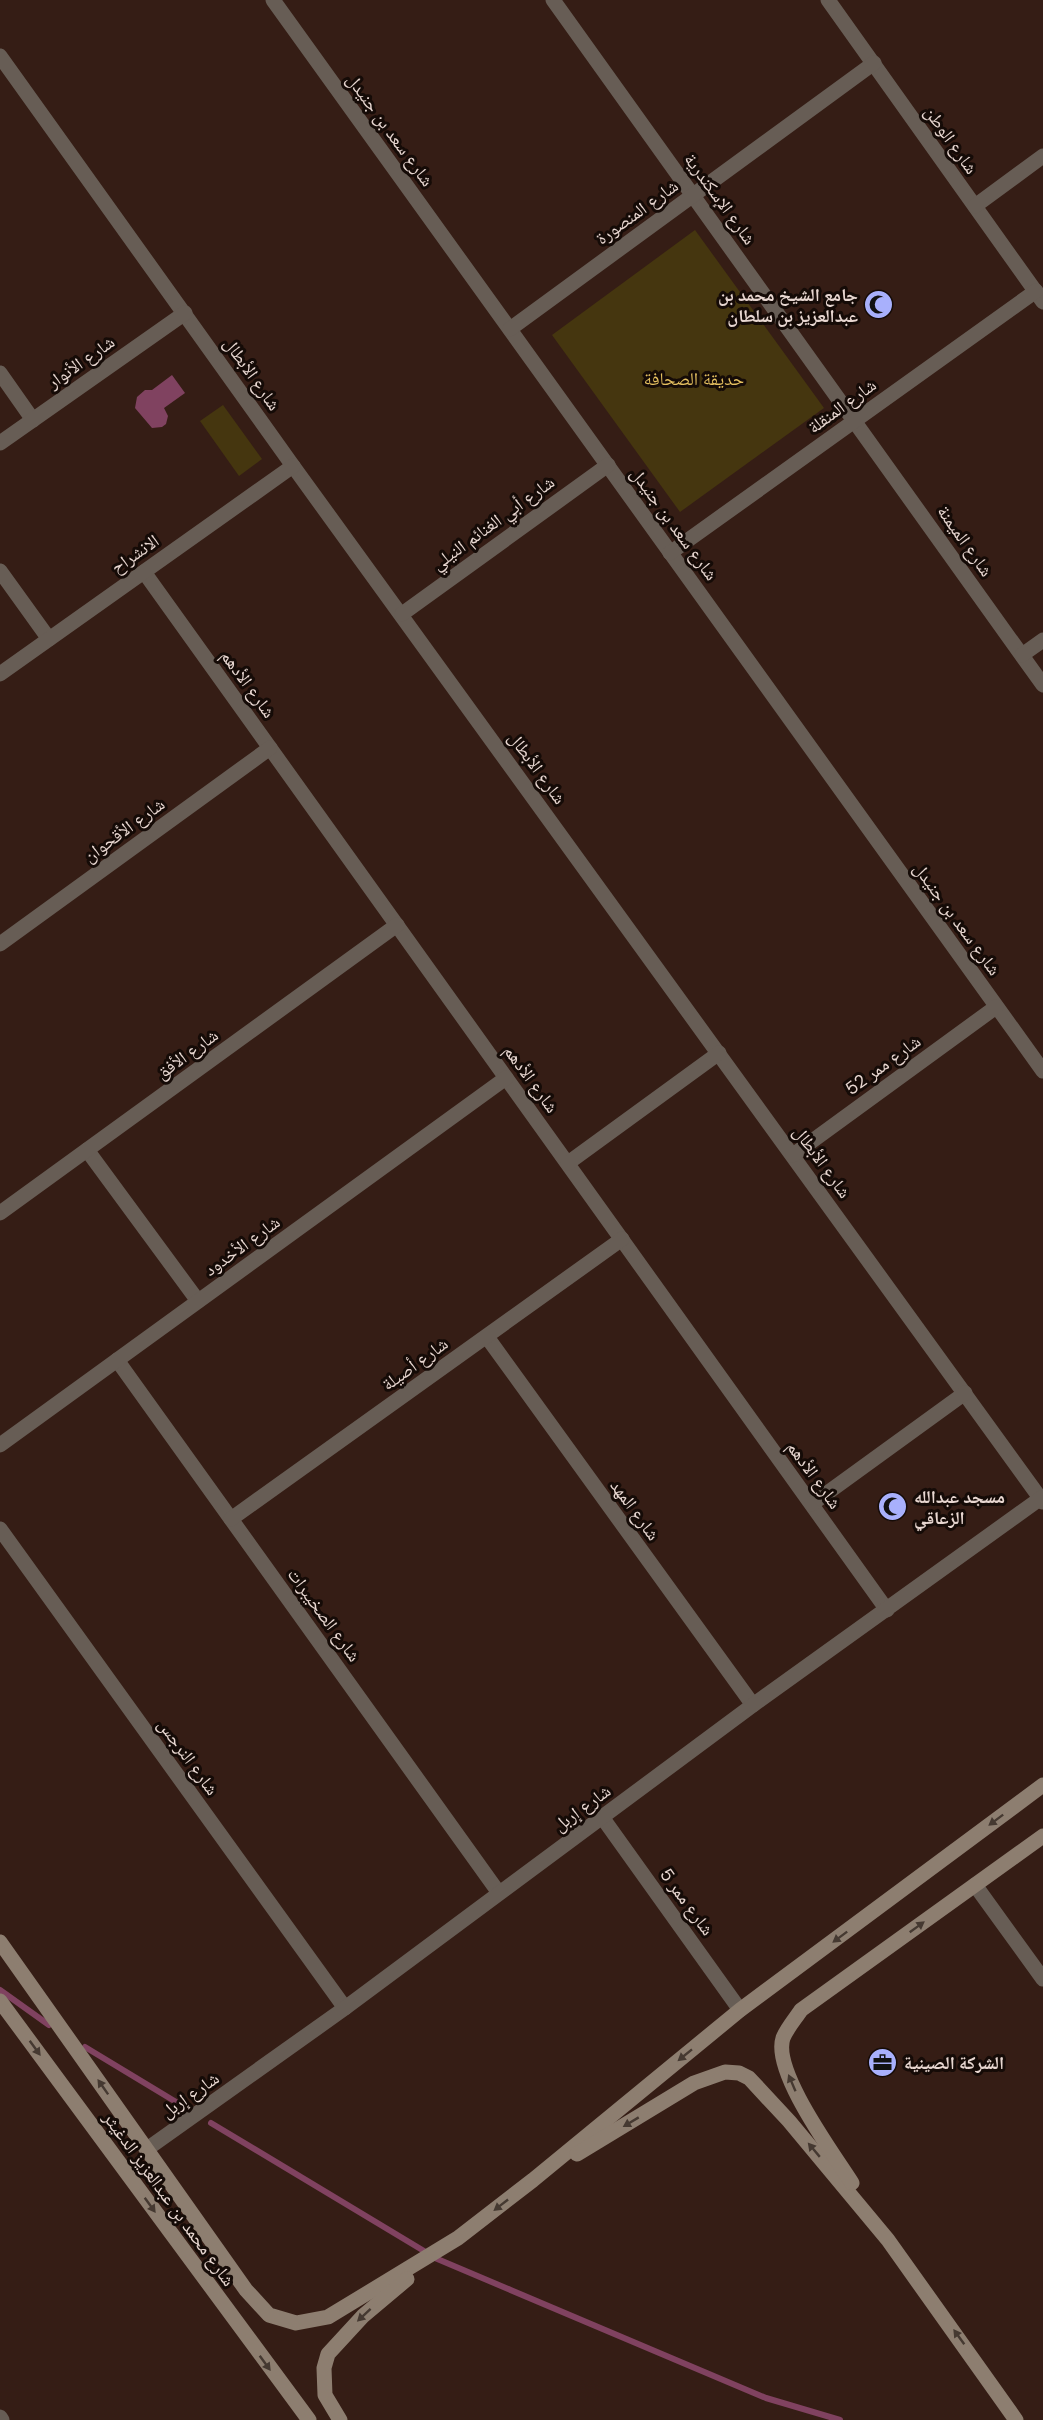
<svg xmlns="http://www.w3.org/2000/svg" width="1043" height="2420" font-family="'DM Sans','Noto Naskh Arabic',sans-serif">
<rect width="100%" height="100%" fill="#351d15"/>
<g fill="#45360f">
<path d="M695,230L824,408L680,512L552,335Z"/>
<path d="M223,405L262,459L239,476L200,421Z"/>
</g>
<path fill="#804260" d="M172,375L185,393L164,408L168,416L166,424L162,427L152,428L135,408L137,397L145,390H152Z"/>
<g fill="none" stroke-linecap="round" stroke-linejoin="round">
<g stroke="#804260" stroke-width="6">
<path d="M0,1990L49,2025"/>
<path d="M85,2047L181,2105"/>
<path d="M211,2123L424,2251"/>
<path d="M435,2258L766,2398L840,2420"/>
</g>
<g stroke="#675d55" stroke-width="15">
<path d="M273,0L1043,1071"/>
<path d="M553,0L1043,685"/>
<path d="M828,0L1043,302"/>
<path d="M0,56L293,466L1043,1502"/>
<path d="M975,206L1043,156"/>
<path d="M510,329L874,63"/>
<path d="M0,373L33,420"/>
<path d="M0,443L185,313"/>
<path d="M670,553L1036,291"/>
<path d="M0,571L49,639"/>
<path d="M144,572L887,1610"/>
<path d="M402,614L608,465"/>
<path d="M1022,655L1043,640"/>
<path d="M0,674L293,466"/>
<path d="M0,944L270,748"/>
<path d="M87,1150L198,1301"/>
<path d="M793,1155L996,1007"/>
<path d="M568,1163L719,1053"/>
<path d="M0,1213L397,925"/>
<path d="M487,1337L753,1705"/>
<path d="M117,1360L499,1893"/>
<path d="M0,1445L506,1078"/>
<path d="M812,1504L965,1393"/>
<path d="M231,1519L622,1239"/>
<path d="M0,1529L345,2008"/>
<path d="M602,1817L740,2010"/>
<path d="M975,1885L1043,1979"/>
<path d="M147,2149L345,2008L753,1705L1041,1498"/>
<path d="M0,2417L2,2420"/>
</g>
<g stroke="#8d7e70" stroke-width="15">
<path d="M0,1942L246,2290L269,2315L296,2323L328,2317L458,2238L533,2180L740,2010L1043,1785"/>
<path d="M0,2001L309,2420"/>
<path d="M577,2154L694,2083L725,2072L739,2073L749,2078L789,2121L888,2240L1016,2420"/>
<path d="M852,2183C833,2153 772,2071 783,2038C787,2028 796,2018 801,2010L1043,1836"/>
<path d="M340,2420L325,2395L324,2368L328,2354L363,2316L407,2279"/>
</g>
</g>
<defs><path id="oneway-solid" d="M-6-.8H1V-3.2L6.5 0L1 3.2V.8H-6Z" transform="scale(1.5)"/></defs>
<g fill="#453931">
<use href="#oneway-solid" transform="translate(996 1820) rotate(143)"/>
<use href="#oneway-solid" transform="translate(917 1927) rotate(-36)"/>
<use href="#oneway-solid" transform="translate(840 1937) rotate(143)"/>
<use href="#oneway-solid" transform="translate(35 2048) rotate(54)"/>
<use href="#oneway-solid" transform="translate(685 2055) rotate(141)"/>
<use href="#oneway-solid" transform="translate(792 2083) rotate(-113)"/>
<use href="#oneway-solid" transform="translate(103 2087) rotate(-125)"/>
<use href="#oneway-solid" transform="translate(631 2122) rotate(149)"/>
<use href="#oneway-solid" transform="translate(814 2150) rotate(-130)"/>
<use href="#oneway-solid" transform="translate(150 2205) rotate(54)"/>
<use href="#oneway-solid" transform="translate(501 2205) rotate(142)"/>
<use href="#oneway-solid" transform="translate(364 2315) rotate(137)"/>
<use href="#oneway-solid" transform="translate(959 2337) rotate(-126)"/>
<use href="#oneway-solid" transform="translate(265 2363) rotate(54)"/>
</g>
<defs>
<symbol id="mosque-disc" viewBox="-11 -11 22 22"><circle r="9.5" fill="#a8b0fc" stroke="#150b07"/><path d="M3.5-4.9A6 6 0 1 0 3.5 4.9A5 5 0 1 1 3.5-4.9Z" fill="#111"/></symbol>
<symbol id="office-disc" viewBox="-11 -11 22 22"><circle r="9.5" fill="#a8b0fc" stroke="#150b07"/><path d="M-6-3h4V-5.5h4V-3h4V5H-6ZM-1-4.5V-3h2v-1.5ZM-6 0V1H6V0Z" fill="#111"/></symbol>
</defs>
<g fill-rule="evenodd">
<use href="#mosque-disc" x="862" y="288" width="33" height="33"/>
<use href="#mosque-disc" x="876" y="1490" width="33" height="33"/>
<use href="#office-disc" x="866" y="2046" width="33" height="33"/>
</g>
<g text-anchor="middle" stroke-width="6" stroke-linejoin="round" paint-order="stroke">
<g font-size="18" fill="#e8d7d1" stroke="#150b07">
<text transform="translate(390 130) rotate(54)" y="6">شارع سعد بن جنيدل</text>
<text transform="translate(951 140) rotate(55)" y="6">شارع الوطن</text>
<text transform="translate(720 199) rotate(54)" y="6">شارع الإسكندرية</text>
<text transform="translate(637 212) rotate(-36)" y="6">شارع المنصورة</text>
<text transform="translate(81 362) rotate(-35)" y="6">شارع الأنوار</text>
<text transform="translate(252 374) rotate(55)" y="6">شارع الأبطال</text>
<text transform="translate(842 406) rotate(-36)" y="6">شارع المنقلة</text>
<text transform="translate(493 523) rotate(-36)" y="6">شارع أبي الغنائم النيلي</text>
<text transform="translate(674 524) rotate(54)" y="6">شارع سعد بن جنيدل</text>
<text transform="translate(965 541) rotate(55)" y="6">شارع الميمنة</text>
<text transform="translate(135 554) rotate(-35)" y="6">الانشراح</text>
<text transform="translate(248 684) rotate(54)" y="6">شارع الأدهم</text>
<text transform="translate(537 768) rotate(54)" y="6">شارع الأبطال</text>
<text transform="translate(124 830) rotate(-36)" y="6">شارع الأقحوان</text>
<text transform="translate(957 919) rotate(54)" y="6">شارع سعد بن جنيدل</text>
<text transform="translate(187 1054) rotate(-36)" y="6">شارع الأفق</text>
<text transform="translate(883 1065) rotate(-36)" y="6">شارع ممر 52</text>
<text transform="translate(531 1079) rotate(54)" y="6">شارع الأدهم</text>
<text transform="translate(822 1162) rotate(54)" y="6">شارع الأبطال</text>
<text transform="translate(242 1246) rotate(-36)" y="6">شارع الأخدود</text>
<text transform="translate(415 1364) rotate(-36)" y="6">شارع أصيلة</text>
<text transform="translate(814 1475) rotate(54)" y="6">شارع الأدهم</text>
<text transform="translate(635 1510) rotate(54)" y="6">شارع المهد</text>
<text transform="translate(324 1615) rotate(54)" y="6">شارع الصخيبرات</text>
<text transform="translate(188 1757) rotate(54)" y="6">شارع النرجس</text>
<text transform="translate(582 1808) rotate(-36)" y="6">شارع إربل</text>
<text transform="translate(687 1902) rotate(54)" y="6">شارع ممر 5</text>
<text transform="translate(190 2095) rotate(-35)" y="6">شارع إربل</text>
<text transform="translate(169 2199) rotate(54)" y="6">شارع محمد بن عبدالعزيز الدغيثر</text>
</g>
<g font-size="18" font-weight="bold" fill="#e8d7d1" stroke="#150b07" text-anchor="start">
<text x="858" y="301" text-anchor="end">جامع الشيخ محمد بن<tspan x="858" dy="21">عبدالعزيز بن سلطان</tspan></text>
<text x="914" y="1503">مسجد عبدالله<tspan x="914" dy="21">الزعاقي</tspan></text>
<text x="904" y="2069">الشركة الصينية</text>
</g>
<g font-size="18" fill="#e5c060" stroke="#150b07">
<text x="694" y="385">حديقة الصحافة</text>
</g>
</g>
</svg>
